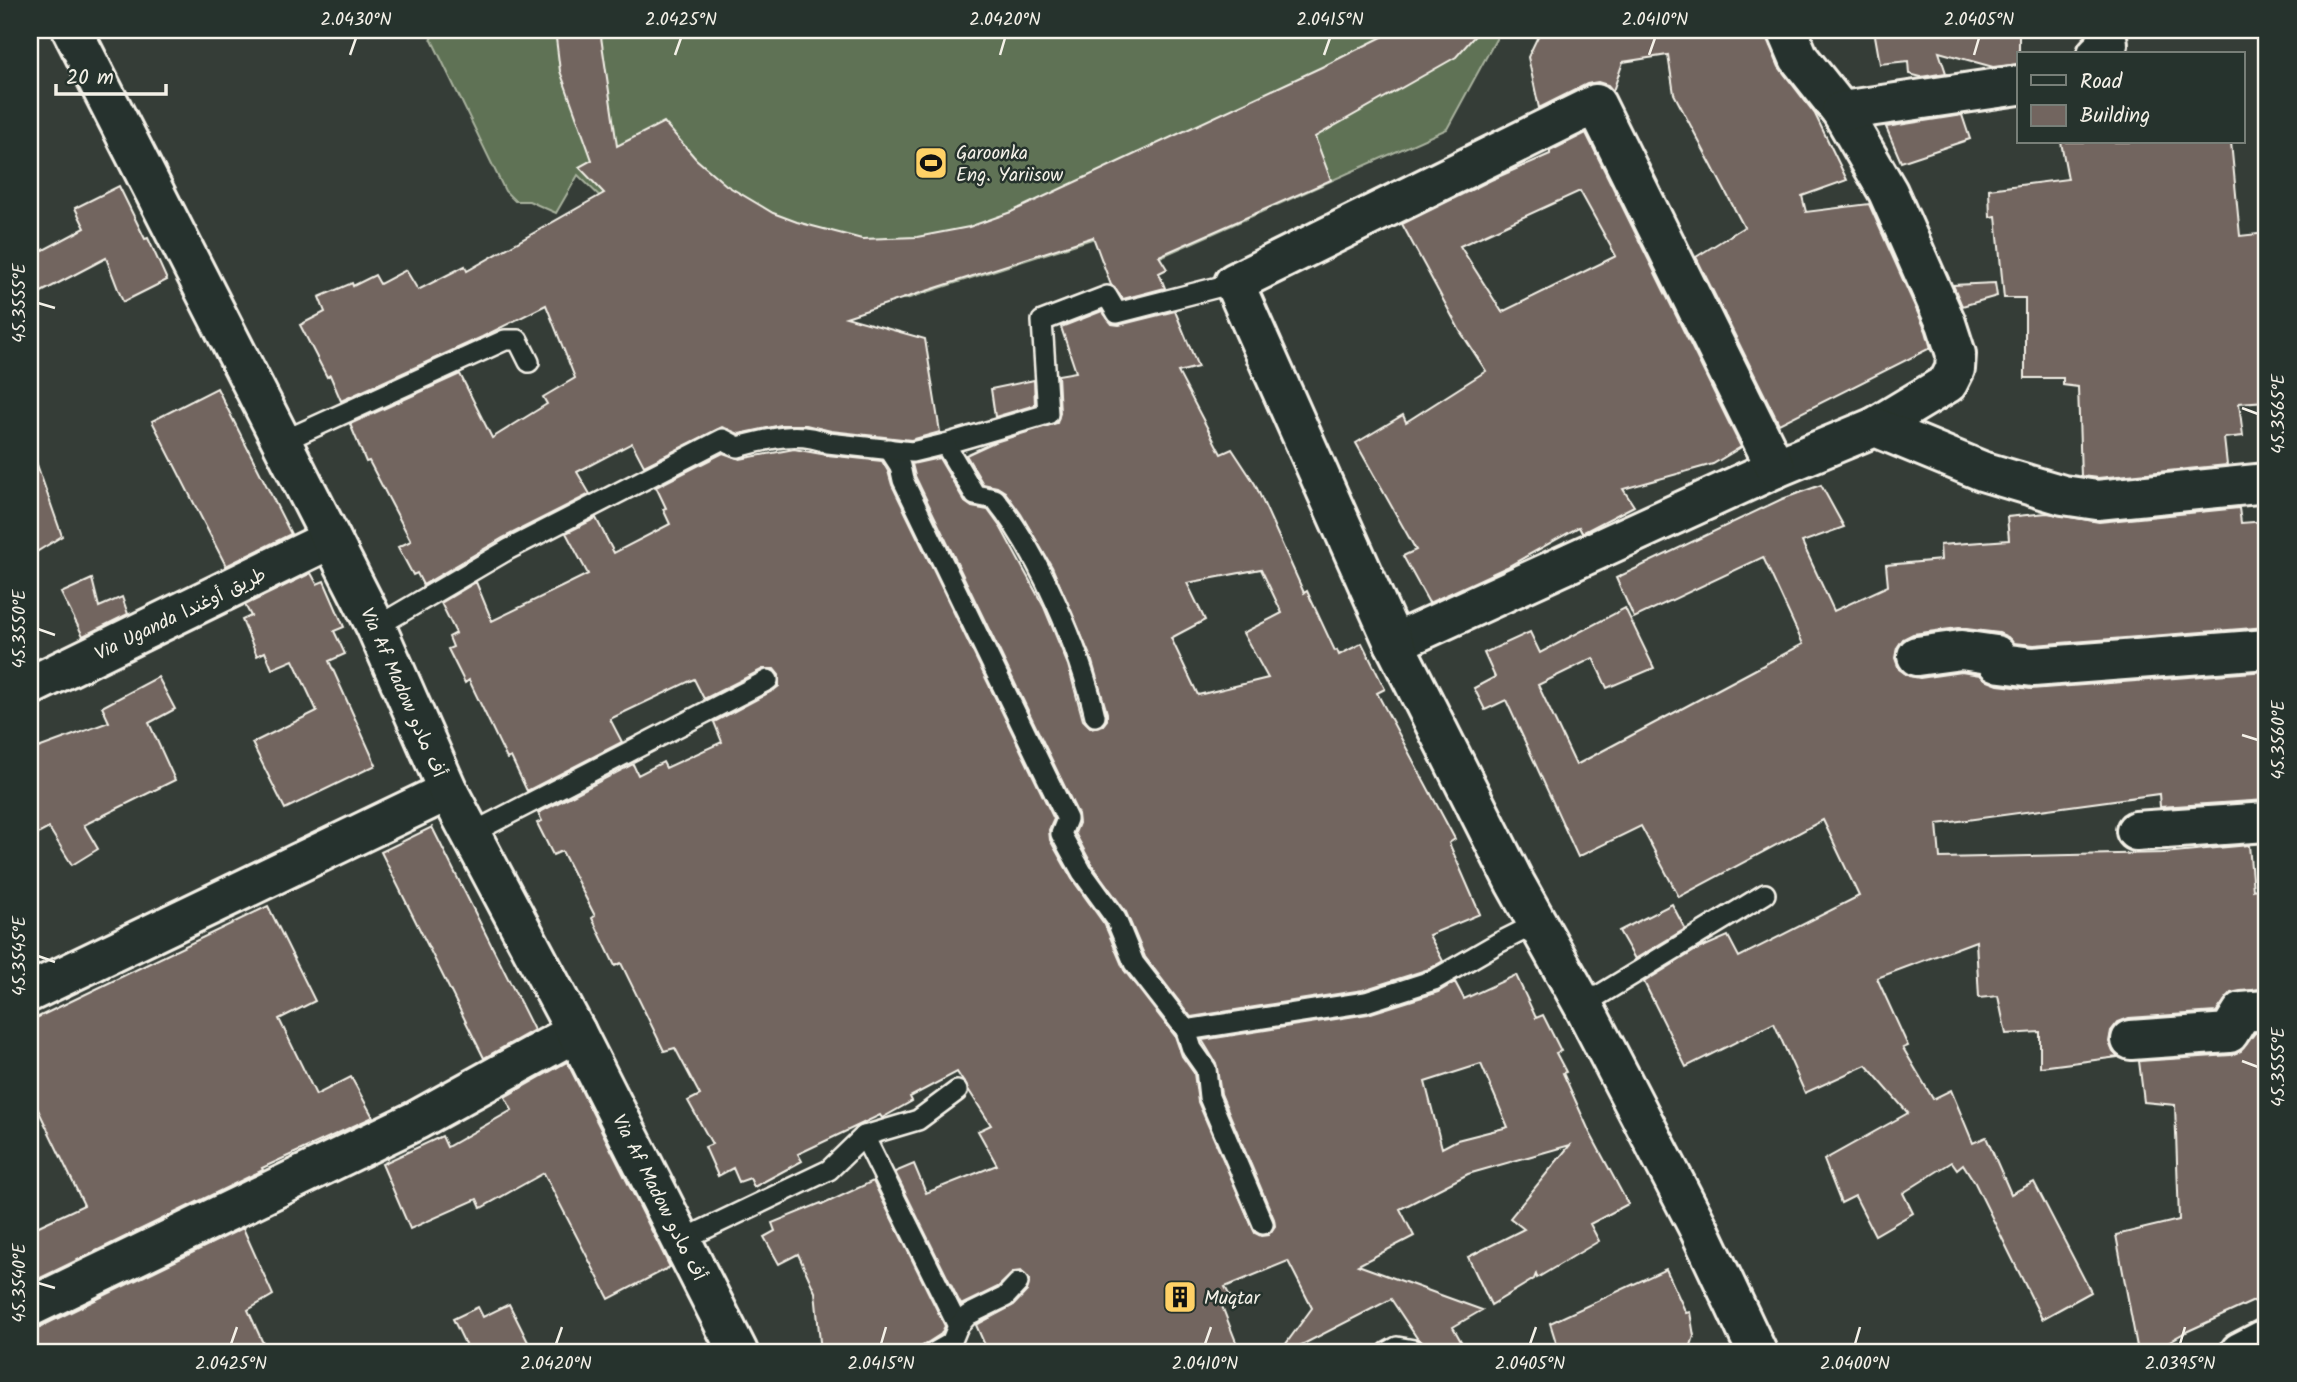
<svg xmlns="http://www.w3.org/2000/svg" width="2297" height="1382" font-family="Kalam,'Playpen Sans Arabic',sans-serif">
<rect width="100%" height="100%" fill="#353d37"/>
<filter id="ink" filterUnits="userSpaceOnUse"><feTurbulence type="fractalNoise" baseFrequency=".0143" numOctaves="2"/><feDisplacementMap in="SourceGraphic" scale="14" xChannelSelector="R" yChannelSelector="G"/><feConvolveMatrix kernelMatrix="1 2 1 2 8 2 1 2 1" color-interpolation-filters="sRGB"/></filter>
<g filter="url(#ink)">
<path fill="#5e7255" stroke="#a9b29e" stroke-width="2" d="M427,30H1501L1447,129L1120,275L1104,235L906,299H888L640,235L578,175L556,213L529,201H515L505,191Z"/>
<g fill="#72655f" stroke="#f4f1e8" stroke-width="2" fill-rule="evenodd">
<path d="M555,30H600L617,146L664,122L696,159L726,185L773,213L797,222L862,239L917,237L969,227L1011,212L1326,65L1396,30H1480L1456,57L1315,137L1331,180L1159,256L1167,269L1159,273L1165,288L1123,299L1111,285L1093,237L846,317L925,339L940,432L911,440L831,431L806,425H781L739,434L722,427L644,466L632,443L577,472L590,494L503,538L423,585L417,573L413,575L398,547L411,541L369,461L366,462L350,424L460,374L492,438L547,404L543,397L575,378L546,305L482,337L341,401L330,375L327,377L300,325L325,312L319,297L352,283L353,286L375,275L380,284L406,270L418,290L465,266L467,271L604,193L579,167L592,160L560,71Z"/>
<path d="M1541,30H1766L1767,39L1779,67L1815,114L1847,180L1802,196L1806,212L1869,204L1926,331L1932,352L1930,348L1779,424L1696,257L1744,227L1674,94L1668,55L1623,62L1613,91L1608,85L1598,82L1587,84L1539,108L1528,57Z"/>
<path d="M1874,30H2019V64L1993,67L1939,52L1946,73L1921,77L1909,74L1908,61L1880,64Z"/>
<path d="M1962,115L1970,139L1901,162L1886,127Z"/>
<path d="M1586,133L1741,447L1713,464L1623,489L1634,506L1582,533L1579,527L1507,567L1429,603L1403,556L1416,550L1356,443L1403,415L1406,422L1486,371L1460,331L1402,224L1491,180L1550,154V151ZM1580,191L1616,256L1502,312L1460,246Z"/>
<path d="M2061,142H2231L2240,236L2267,233V401L2239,403L2243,436L2224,438L2227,465L2098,478L2081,476L2078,387L2063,385V378H2025V298H2004L1996,216L1990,217L1989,189L2068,179Z"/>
<path d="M119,186L145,239L148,238L167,280L123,302L106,258L30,298V257L85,228L75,208Z"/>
<path d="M1995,283L1997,296L1962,306L1953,285Z"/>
<path d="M1102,311L1112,324L1119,325L1175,311L1198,367L1178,372L1221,454L1232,449L1255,484L1304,593L1307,591L1335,651L1337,650L1339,655L1362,643L1385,689L1377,693L1455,839L1449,843L1480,914L1429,935L1443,961L1429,969L1363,990L1191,1017L1145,957L1126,912L1092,865L1075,833L1079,823L1078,814L915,476L912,464L939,458L965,502L972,507L988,510L1001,528L1044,607L1068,665L1083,720L1091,728L1103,725L1107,720V713L1091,658L1052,567L1021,514L1005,492L997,487L983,484L966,455L992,443L1057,423L1060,413L1058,375L1076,372L1061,327ZM1261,569L1282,613L1243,633L1268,678L1198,695L1171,638L1205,620L1187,583Z"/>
<path d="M1034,380L1035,405L995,417L991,389Z"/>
<path d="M217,388L291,534L226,566L152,421Z"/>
<path d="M794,449L827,455L882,461L888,471L892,485L1054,819L1049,830L1050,840L1072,879L1105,925L1124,970L1175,1036L1182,1056L1194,1073L1198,1102L1255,1233L1261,1236L1268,1235L1275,1226L1274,1219L1221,1094L1216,1063L1202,1040L1368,1014L1438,992L1455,982L1464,999L1516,975L1536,1018L1543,1015L1561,1051L1556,1053L1566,1072L1563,1073L1590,1133L1628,1204L1590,1224L1599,1241L1537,1278L1536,1274L1534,1279L1491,1305L1468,1257L1524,1229L1510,1218L1570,1145L1468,1174L1400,1209L1414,1236L1358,1265L1482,1310L1453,1327L1467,1352H1427L1425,1344L1417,1338L1391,1299L1288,1352H1280L1312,1308L1288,1261L1225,1287L1230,1296L1220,1301L1240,1352H988L976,1325L1014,1305L1027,1291L1029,1279L1021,1271L1014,1272L998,1287L961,1305L895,1172L914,1164L926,1193L997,1165L978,1131L991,1125L957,1072L910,1097L912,1101L882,1118L880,1115L798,1154L802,1161L754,1187L750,1178L739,1182L733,1168L718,1176L705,1147L712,1144L688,1101L700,1095L675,1048L664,1051L621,963L615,966L592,918L595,916L562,851L553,855L537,823L542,821L538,813L633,764L638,775L663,762L666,768L722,742L714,722L774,690L779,686V675L774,669H763L704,699L694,679L610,719L622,742L527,791L511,757L507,759L469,680L465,683L448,649L453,647L449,637L456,633L441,603L476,582L492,621L588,574L566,533L596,518L614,553L670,524L663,509L666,508L656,487L723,453L740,459ZM1481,1064L1508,1127L1457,1140L1442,1148L1425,1082Z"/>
<path d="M34,456L62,536L30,556V457Z"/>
<path d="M1821,485L1844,527L1802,542L1834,611L1888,586L1886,565L1941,560L1940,545L2009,540L2007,517L2047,513L2099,522L2239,508L2241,523L2267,521V627L2034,645L2013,643L2008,637L1999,633L1958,628L1913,634L1903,639L1897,648L1895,658L1899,669L1909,676L1920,678L1961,672L1980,675L1988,681L1998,685L2031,689L2267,671V800L2160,807L2159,794L1937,824L1940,858L2163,853L2249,845L2253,890L2267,886V988L2231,993L2216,1012L2129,1018L2118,1022L2111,1031L2109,1042L2113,1052L2118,1057L2040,1067V1032L2006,1034L1998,996L1979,998L1976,941L1877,978L1908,1046L1903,1048L1933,1099L1951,1090L1973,1143L1986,1137L2011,1194L2034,1182L2091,1292L2042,1319L1975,1183L1963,1164L1957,1169L1952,1162L1903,1193L1913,1213L1875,1235L1855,1196L1841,1203L1824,1160L1908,1113L1866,1065L1805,1093L1774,1023L1686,1067L1644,982L1696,950L1728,936L1739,957L1859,896L1823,820L1679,897L1641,826L1578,857L1506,700L1485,710L1474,688L1495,677L1484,653L1530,632L1540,653L1625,608L1654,668L1607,688L1593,658L1538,685L1576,765L1803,644L1763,557L1634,618L1616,578L1782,499Z"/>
<path d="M311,573L317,584L324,581L344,627L334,631L345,654L329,661L376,765L285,809L252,743L317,711L293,660L272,669L265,652L257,656L242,620L251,616L245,605Z"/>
<path d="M92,579L99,607L122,597L128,614L83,636L61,593Z"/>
<path d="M158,677L175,709L149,723L175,780L84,825L98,849L72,865L49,828L30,838V751L109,722L102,707Z"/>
<path d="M432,827L534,1030L484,1058L381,852Z"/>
<path d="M1672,904L1685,929L1635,959L1619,931Z"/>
<path d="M268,906L315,1001L279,1019L316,1095L351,1077L373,1117L262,1168L263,1170L30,1283V1230L84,1205L30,1093V1021Z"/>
<path d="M2267,1032V1295L2186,1332L2150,1352H2138L2116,1235L2179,1220L2175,1105L2144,1102L2139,1061L2231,1055L2241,1051L2255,1033Z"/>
<path d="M567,1062L670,1267L609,1299L544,1173L481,1208L477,1199L410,1229L382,1164L442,1136L447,1147L512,1110L505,1097Z"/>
<path d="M873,1181L945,1326L941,1334L913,1352H821L815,1292L798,1254L779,1264L764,1237L775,1231L772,1223L821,1203L822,1205Z"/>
<path d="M243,1228L273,1295L248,1310L267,1352H30V1329L40,1327Z"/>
<path d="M1666,1269L1686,1313L1690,1312L1694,1336L1689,1352H1559L1550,1323Z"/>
<path d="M509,1304L533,1352H469L453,1319L478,1307L483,1317Z"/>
</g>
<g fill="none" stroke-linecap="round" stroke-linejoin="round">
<defs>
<g id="service">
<path d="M281,442L505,340H518L529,362"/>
<path d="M945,444L1048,414L1042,321L1107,296L1117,313L1234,283"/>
<path d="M889,449L900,466L903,480L1067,819L1061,834L1082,872L1116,919L1134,963L1186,1030L1366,1002L1434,980L1498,943L1538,923"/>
<path d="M376,627L509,549L723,439L738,447C767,439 799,430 828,443L912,452L945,444L975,495L995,499C1038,552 1080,649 1095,716"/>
<path d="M472,833L768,680"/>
<path d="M1583,1005L1765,894"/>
<path d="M1186,1030L1192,1049L1206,1069L1209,1097L1263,1224"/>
<path d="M864,1136L958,1326"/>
<path d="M682,1240L829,1170L864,1136L918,1120L957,1091"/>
<path d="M935,1352L951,1343L958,1326L968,1315L1005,1297L1018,1283"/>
<path d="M1388,1352L1397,1347L1414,1350L1415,1352"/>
</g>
<g id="minor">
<path d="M1787,30L1799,58L1841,111L1888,192L1946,323L1956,354L1955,369L1948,383L1875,427"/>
<path d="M2097,54L2108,44L2106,30"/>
<path d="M1841,111L2019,85"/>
<path d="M1394,643L1776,468L1875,427L1982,471L2063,495L2097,500L2267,483"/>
<path d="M1917,656L1961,650L1996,655V661L2001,663L2033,667L2267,649"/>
<path d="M30,686L331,539"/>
<path d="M2136,831L2267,822"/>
<path d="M30,992L448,791"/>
<path d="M2131,1040L2229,1033L2242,1012L2267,1010"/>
<path d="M30,1307L417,1120L576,1032"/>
<path d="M1757,1352L1699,1229L1583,1005L1515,883L1394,643L1234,283L1596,104L1776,468"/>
</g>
<g id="tertiary">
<path d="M72,30L376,627L448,791L576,1032L738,1352"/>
<path d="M2240,1352L2267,1338"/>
</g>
</defs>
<use href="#service" stroke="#f4f1e8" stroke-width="24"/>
<use href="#minor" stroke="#f4f1e8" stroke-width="44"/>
<use href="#tertiary" stroke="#f4f1e8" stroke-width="44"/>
<use href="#service" stroke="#26332d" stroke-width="19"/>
<use href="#minor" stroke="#26332d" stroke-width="38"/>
<use href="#tertiary" stroke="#26332d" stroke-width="38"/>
</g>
</g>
<path fill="none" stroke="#f4f1e8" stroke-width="2.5" d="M350,55L356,38M675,55L681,38M1000,55L1005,38M1324,55L1330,38M1649,55L1655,38M1974,55L1979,38M38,303L55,308M2242,408L2258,414M38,629L55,635M2242,735L2258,740M38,956L55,962M2242,1061L2258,1067M38,1283L55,1288M231,1344L237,1327M556,1344L562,1327M881,1344L886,1327M1205,1344L1211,1327M1530,1344L1536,1327M1855,1344L1860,1327M2180,1344L2185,1327"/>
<defs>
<symbol id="stadium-square" viewBox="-11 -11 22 22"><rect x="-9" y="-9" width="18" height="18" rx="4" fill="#ffd166" stroke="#26332d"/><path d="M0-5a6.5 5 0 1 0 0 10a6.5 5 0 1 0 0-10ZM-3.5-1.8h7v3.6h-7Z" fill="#111"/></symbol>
<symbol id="building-square" viewBox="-11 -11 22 22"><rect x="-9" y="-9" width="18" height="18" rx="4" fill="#ffd166" stroke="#26332d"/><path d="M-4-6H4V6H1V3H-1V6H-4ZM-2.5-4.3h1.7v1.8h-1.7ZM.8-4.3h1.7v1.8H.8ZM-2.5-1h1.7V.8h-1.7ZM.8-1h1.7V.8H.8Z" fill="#111"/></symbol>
</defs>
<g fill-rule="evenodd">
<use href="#stadium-square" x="912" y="144" width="38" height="38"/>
<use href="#building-square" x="1161" y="1278" width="38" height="38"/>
</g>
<g text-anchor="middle" stroke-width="5" stroke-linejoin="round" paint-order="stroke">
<g font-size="19" fill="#f4f1e8" stroke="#26332d" text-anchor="start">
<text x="956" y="159">Garoonka<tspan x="956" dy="22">Eng. Yariisow</tspan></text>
<text x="1204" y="1304">Muqtar</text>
</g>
<g font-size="19" fill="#f4f1e8" stroke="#26332d">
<text transform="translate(180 613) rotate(-26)" y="7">Via Uganda طريق أوغندا</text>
<text transform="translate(404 692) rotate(66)" y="7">Via Af Madow أف مادو</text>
<text transform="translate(660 1197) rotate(63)" y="7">Via Af Madow أف مادو</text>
</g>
</g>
<rect width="2297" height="1382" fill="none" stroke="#26332d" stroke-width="77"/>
<rect x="2017" y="52" width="228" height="91" fill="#26332d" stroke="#787f78" stroke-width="2"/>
<rect x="2031" y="75" width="35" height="10" fill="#26332d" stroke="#787f78" stroke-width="2"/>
<text x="2080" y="88" font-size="21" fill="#f4f1e8">Road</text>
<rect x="2031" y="105" width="35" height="21" fill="#72655f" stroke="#787f78" stroke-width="2"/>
<text x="2080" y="122" font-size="21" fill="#f4f1e8">Building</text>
<path d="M56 84v10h110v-10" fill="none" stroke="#f4f1e8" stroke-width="3.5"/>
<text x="66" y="84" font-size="21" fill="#f4f1e8" stroke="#26332d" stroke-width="5" paint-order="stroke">20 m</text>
<rect x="38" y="38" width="2220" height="1306" fill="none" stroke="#f4f1e8" stroke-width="2.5"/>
<g font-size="18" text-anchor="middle" fill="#f4f1e8">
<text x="356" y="25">2.0430°N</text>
<text x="681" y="25">2.0425°N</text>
<text x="1005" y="25">2.0420°N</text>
<text x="1330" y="25">2.0415°N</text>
<text x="1655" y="25">2.0410°N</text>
<text x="1979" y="25">2.0405°N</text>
<text transform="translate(19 303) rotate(-90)" y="6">45.3555°E</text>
<text transform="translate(2278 414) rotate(-90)" y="6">45.3565°E</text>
<text transform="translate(19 629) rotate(-90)" y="6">45.3550°E</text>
<text transform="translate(2278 740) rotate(-90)" y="6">45.3560°E</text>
<text transform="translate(19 956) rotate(-90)" y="6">45.3545°E</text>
<text transform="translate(2278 1067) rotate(-90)" y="6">45.3555°E</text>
<text transform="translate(19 1283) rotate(-90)" y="6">45.3540°E</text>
<text x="231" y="1369">2.0425°N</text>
<text x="556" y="1369">2.0420°N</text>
<text x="881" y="1369">2.0415°N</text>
<text x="1205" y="1369">2.0410°N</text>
<text x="1530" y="1369">2.0405°N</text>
<text x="1855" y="1369">2.0400°N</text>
<text x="2180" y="1369">2.0395°N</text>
</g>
</svg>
